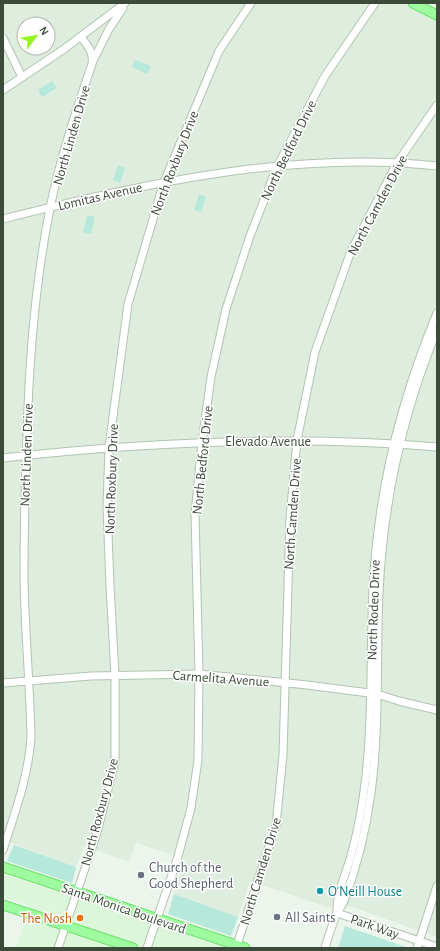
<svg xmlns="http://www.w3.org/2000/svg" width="440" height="951" font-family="'Alegreya Sans',sans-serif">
<rect width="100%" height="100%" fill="#ecf5ec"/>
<path fill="#deedde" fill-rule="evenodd" d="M3,3H403L437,17V937L352,907H327L250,881L238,917L174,894L185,859L136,843L129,862L84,846L76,867L3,840ZM24,24H48V48H24Z"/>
<path fill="#dcf6d9" d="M3,874L227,948H16L30,906L3,897Z"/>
<g fill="#b6e8dc">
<path d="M135,60L151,66L147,74L132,67Z"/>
<path d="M52,81L57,88L42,97L38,90Z"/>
<path d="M118,165L125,168L120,183L113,180Z"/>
<path d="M199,194L206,197L201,212L194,210Z"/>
<path d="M87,215L95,217L91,234L83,232Z"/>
<path d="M14,845L76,867L72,883L7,861Z"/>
<path d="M174,894L238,917L231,936L168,914Z"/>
<path d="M345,926L406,947L405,948H338Z"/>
</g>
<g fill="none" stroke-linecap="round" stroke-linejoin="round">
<defs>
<g id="minor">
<path d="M3,38L22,77"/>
<path d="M93,61L109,29L123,8"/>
<path d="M3,90L64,49L125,3"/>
<path d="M3,219C143,184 291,150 437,166"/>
<path d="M3,458C147,442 292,435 437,447"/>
<path d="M3,683L91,676L199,674L307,685L377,694L399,701L437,710"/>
<path d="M3,850C15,812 28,778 31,738C30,685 25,633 24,580C24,532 25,484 27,436C29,359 35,284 50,208C60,159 76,111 92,64C94,52 87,45 81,37"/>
<path d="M337,913C336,894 345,877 350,859C358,832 363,803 366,775C374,707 369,639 374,572C380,482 403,395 437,313"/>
<path d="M337,913L437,947"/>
<path d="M58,948L97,833L115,761V675L110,586L107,506L109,447L128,304L164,182L219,51L251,3"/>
<path d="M147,948L177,860L191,808L198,760L199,674L195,514L202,442L211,377L226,309L250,236L277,167L325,76L375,3"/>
<path d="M236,948L276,825L283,755L290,518L297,440L315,352L351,251L397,163L437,105"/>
<path d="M325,948C328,937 332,926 336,915C338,910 342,906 344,901C357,867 366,830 371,793C380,727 376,660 379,593C383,504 403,413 437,330"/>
<path d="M417,948L437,886"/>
</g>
<g id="major">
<path d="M413,3L437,15"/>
<path d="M3,867L245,948"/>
<path d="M3,905L133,948"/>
</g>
</defs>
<use href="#minor" stroke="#b2c4b1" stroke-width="9"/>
<use href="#major" stroke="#6ee16e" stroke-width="11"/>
<use href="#minor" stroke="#fff" stroke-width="7"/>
<use href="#major" stroke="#9ffba0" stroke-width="9"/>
</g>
<g fill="#6b7280" stroke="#fff" stroke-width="1.5">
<circle cx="141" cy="875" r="4"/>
<circle cx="277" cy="917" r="4"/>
</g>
<circle fill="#0f9aa8" stroke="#fff" stroke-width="1.5" cx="320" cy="891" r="4"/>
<circle fill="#e8710a" stroke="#fff" stroke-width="1.5" cx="80" cy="918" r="4"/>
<g text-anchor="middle" stroke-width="3" stroke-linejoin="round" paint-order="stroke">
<g font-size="14" fill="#3b4a39" stroke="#fff">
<text transform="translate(71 135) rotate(-74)" y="5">North Linden Drive</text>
<text transform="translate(288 150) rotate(-64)" y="5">North Bedford Drive</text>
<text transform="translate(174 163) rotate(-69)" y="5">North Roxbury Drive</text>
<text transform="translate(100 196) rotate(-13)" y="5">Lomitas Avenue</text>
<text transform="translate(377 205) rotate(-62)" y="5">North Camden Drive</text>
<text x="268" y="446">Elevado Avenue</text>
<text transform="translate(26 455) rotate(-88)" y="5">North Linden Drive</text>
<text transform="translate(202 460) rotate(-84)" y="5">North Bedford Drive</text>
<text transform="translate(111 479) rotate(-88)" y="5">North Roxbury Drive</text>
<text transform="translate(292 514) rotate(-86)" y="5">North Camden Drive</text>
<text transform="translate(373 610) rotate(-88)" y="5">North Rodeo Drive</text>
<text transform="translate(221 678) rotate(4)" y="5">Carmelita Avenue</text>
<text transform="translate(99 812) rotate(-75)" y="5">North Roxbury Drive</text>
<text transform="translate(260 871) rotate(-73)" y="5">North Camden Drive</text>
<text transform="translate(124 908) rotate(19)" y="5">Santa Monica Boulevard</text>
<text transform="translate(375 926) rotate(19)" y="5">Park Way</text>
</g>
<g font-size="14" fill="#5b616d" stroke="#fff" text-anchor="start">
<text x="149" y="872">Church of the<tspan x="149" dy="16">Good Shepherd</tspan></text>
<text x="285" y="922">All Saints</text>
</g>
<g font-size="14" fill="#0d838f" stroke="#fff" text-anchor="start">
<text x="328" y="896">O'Neill House</text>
</g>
<g font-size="14" fill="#c56008" stroke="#fff" text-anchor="end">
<text x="72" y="923">The Nosh</text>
</g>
</g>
<rect width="440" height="951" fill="none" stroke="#3b4a39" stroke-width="8"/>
<g transform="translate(36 36) rotate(58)"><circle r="19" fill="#ffffff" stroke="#b1b7b0"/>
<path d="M0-3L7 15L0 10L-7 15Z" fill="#97f424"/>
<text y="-6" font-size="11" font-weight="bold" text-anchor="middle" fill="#3b4a39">N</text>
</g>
</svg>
